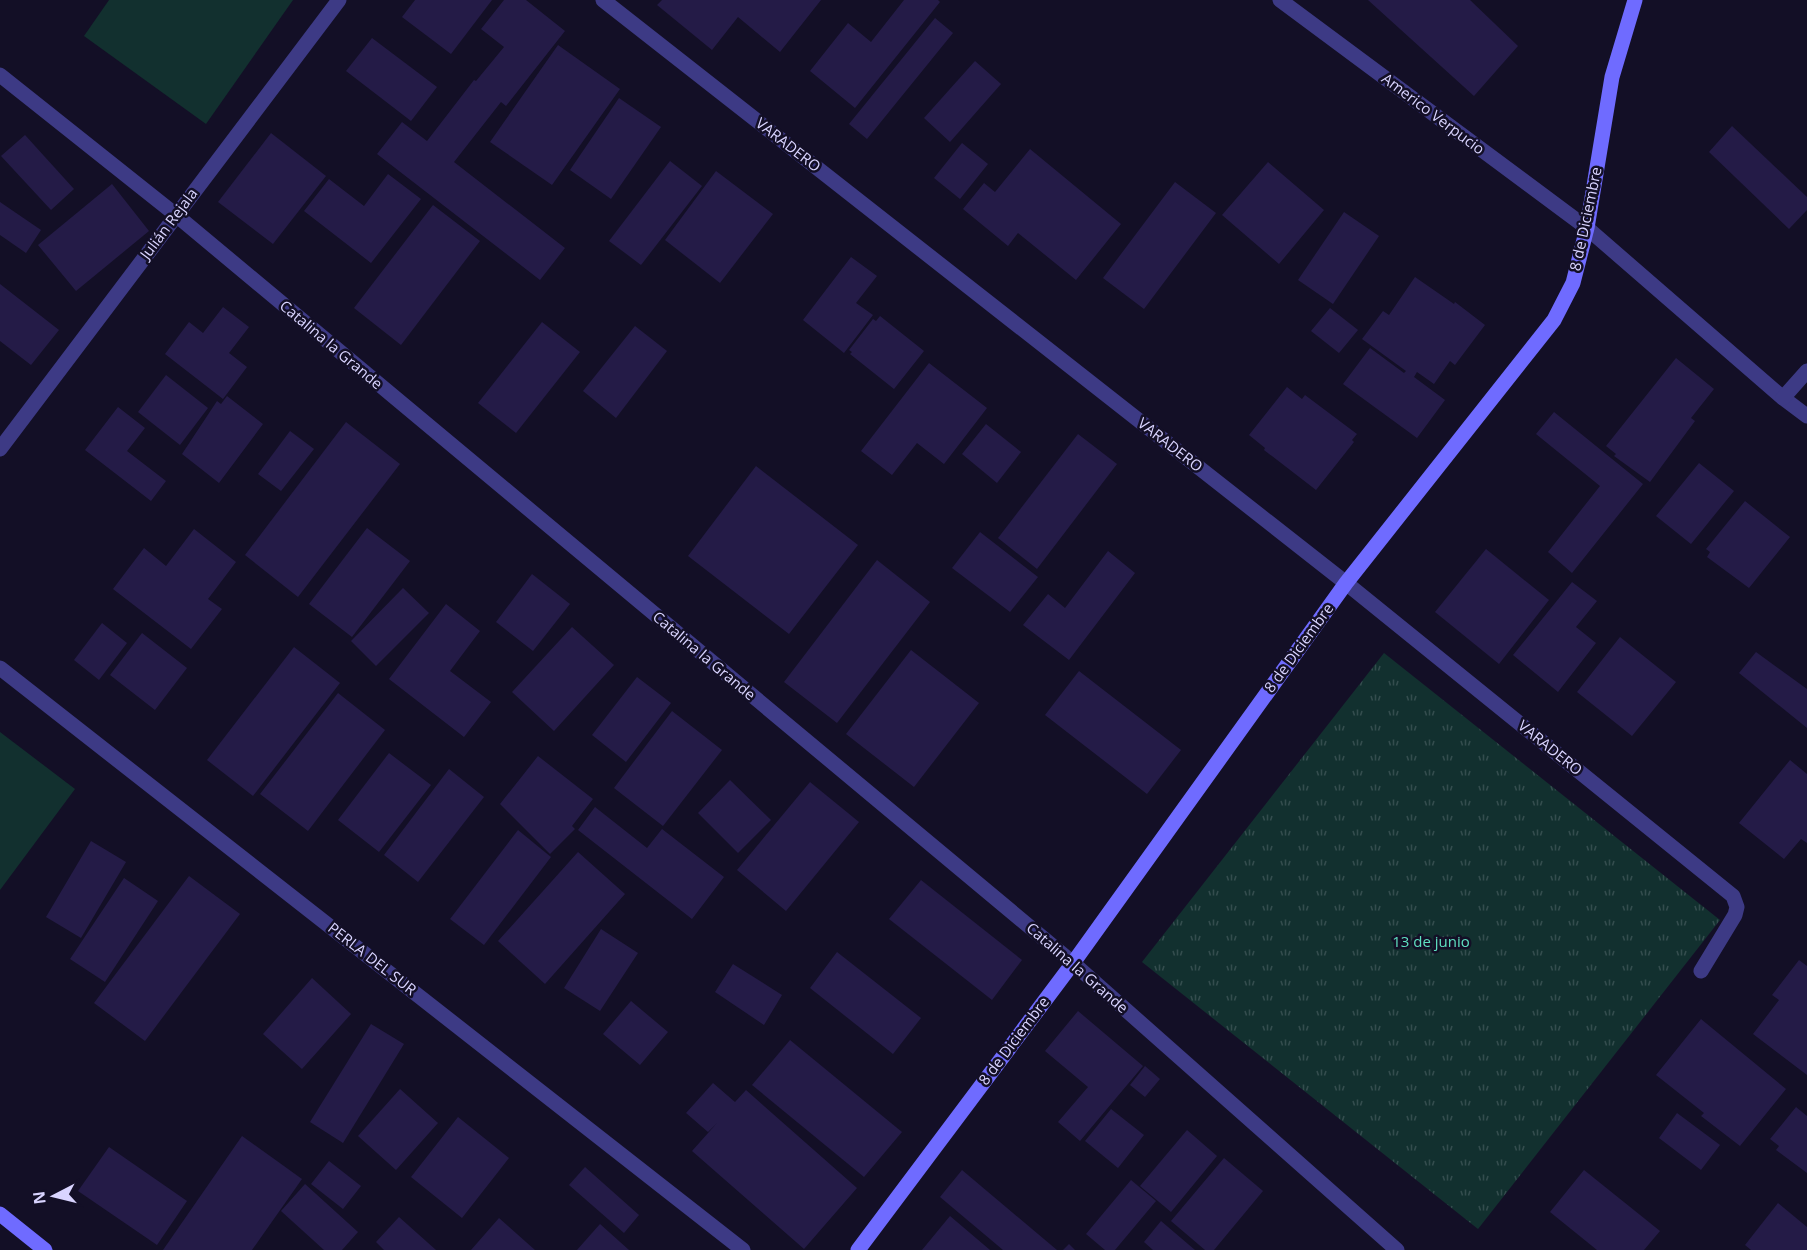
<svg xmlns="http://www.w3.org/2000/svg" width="1807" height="1250" font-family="'Open Sans',sans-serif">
<defs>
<pattern id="park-tufts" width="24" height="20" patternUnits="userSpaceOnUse" patternTransform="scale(1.5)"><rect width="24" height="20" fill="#12302f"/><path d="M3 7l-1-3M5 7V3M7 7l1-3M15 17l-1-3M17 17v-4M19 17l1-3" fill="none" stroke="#344d4e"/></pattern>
</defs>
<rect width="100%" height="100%" fill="#130f26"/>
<g fill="#12302f">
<path d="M109,0H293L206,124L84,36Z"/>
<path d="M0,732L75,789L0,890Z"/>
</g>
<path fill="url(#park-tufts)" d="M1384,653L1720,920L1478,1229L1142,962Z"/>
<g fill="#241b47">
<path d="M415,0H492L451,54L402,17Z"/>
<path d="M504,0H526L565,31L506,106L501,102L454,162L565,248L540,280L377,154L402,122L427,141L474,80L476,81L504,47L481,29Z"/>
<path d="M662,0H821L780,52L738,17L712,50L657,5Z"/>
<path d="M904,0H938L940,2L855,108L810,71L848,23L871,42Z"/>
<path d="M1368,0H1470L1518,46L1474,96Z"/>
<path d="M935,18L953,33L867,139L849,124Z"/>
<path d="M372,38L437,87L411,121L346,71Z"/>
<path d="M558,45L620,89L552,185L490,142Z"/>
<path d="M975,61L1001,84L950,142L924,118Z"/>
<path d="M619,98L661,127L611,199L570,170Z"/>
<path d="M1732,126L1807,197V210L1789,229L1709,152Z"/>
<path d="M271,133L326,176L273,244L218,202Z"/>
<path d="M25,135L74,189L51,210L1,156Z"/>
<path d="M962,143L988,164L960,199L934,178Z"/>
<path d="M1030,149L1121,224L1076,280L1018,233L1008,246L963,209L984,183L995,192Z"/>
<path d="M670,161L702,186L641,265L609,241Z"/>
<path d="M1268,162L1324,210L1279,264L1222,215Z"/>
<path d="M716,171L773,214L720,283L665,240Z"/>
<path d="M388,174L421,199L371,263L304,211L329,179L364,206Z"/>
<path d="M1175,182L1216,213L1144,309L1103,278Z"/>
<path d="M112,184L149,231L76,291L38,245Z"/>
<path d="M0,202L41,230L26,253L0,235Z"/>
<path d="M433,205L480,241L401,345L354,308Z"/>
<path d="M1344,212L1379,236L1333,304L1298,280Z"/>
<path d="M851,257L877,276L856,303L873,315L844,353L803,320Z"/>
<path d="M1415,277L1454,304L1455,302L1485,325L1455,365L1450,361L1434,384L1417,372L1414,377L1445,400L1417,438L1343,384L1370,348L1404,373L1406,371L1362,339L1383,311L1389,315Z"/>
<path d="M0,284L59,330L31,365L0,341Z"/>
<path d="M223,307L249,327L229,353L247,367L223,399L165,354L189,322L203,333Z"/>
<path d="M1330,308L1358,330L1339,353L1311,331Z"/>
<path d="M880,316L924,351L894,389L850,354L852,352L849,350L873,319L876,321Z"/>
<path d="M542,322L580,352L516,433L478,403Z"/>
<path d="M635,326L667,351L616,418L583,391Z"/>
<path d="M1676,358L1714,389L1691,418L1695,421L1650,482L1614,456L1616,454L1606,446Z"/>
<path d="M929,363L987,408L944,464L917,443L892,475L861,451Z"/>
<path d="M166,375L208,408L180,445L138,412Z"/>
<path d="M1287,387L1302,399L1305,395L1357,434L1352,440L1354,442L1316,490L1264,450L1265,448L1249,435Z"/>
<path d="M227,396L263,424L219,483L182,454L217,401L221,404Z"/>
<path d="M118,407L145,428L127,451L166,481L151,501L85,450Z"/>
<path d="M1554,412L1643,484L1572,573L1548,552L1600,486L1536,434Z"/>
<path d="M346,422L400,464L298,597L245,555Z"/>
<path d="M986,424L1021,452L997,483L962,454Z"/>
<path d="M290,431L314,449L281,491L258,474Z"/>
<path d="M1078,434L1117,464L1037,569L998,538Z"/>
<path d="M1699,463L1734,491L1691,544L1656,516Z"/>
<path d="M756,466L858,545L789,634L688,556Z"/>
<path d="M1745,501L1790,537L1749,588L1707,557L1710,552L1706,549Z"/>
<path d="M367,528L410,561L352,637L309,604Z"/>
<path d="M194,529L236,562L208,599L222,609L191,649L113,589L144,548L166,566Z"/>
<path d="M980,532L1038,577L1010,612L952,568Z"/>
<path d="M1486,549L1549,600L1499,664L1435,612Z"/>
<path d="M1108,551L1135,573L1069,660L1023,625L1048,594L1065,608Z"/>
<path d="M877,560L930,602L837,723L784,682Z"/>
<path d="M532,574L570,604L533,651L496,622Z"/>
<path d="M1572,582L1597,601L1576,627L1596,643L1558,692L1513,655Z"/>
<path d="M403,588L429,613L376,666L351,641Z"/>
<path d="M446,604L480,631L450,671L491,702L464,737L389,679Z"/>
<path d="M102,623L127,643L99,680L74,660Z"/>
<path d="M572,627L614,665L554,731L512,692Z"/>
<path d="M142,633L187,668L155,710L110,675Z"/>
<path d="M1620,637L1676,682L1632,736L1577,692Z"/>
<path d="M294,647L340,683L253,796L207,760Z"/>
<path d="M911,650L979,703L914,787L846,734Z"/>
<path d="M1756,652L1807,689V728L1739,673Z"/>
<path d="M1079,671L1181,750L1147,794L1045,715Z"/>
<path d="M637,677L671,703L626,762L592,735Z"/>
<path d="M338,693L385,730L308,831L260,794Z"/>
<path d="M672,711L722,750L663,826L614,788Z"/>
<path d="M389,753L431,785L379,852L338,820Z"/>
<path d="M538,756L593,799L572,826L575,829L550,854L500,804Z"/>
<path d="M1790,760L1807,774V843L1801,839L1784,859L1739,823Z"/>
<path d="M449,769L484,797L418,882L384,855Z"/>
<path d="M730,780L771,820L738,853L698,813Z"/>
<path d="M810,782L859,822L786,911L737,870Z"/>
<path d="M595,807L647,848L662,829L724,877L692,919L578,830Z"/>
<path d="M518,830L551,857L484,945L450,919Z"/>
<path d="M91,841L126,862L81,938L46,917Z"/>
<path d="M578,852L625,894L545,984L498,941Z"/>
<path d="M189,876L240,914L145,1041L94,1003Z"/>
<path d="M124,878L158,901L105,982L70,959Z"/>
<path d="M921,880L1022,960L992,1000L889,919Z"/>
<path d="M601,929L638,953L600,1011L564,988Z"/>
<path d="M837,952L921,1018L893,1054L810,988Z"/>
<path d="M1799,960L1807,966V1075L1753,1034L1779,1000L1772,995Z"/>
<path d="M733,964L782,995L764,1025L715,992Z"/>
<path d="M312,978L351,1014L302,1069L263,1034Z"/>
<path d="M631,1001L668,1032L640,1065L603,1034Z"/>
<path d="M1078,1011L1143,1066L1080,1141L1058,1122L1088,1087L1045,1051Z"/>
<path d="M1701,1019L1786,1089L1740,1146L1701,1116L1704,1113L1656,1075Z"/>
<path d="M371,1024L404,1044L343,1143L310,1122Z"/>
<path d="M790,1040L902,1132L864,1177L752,1085Z"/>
<path d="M1145,1066L1160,1079L1145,1097L1130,1085Z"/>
<path d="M713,1083L735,1102L746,1090L857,1188L804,1249L692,1151L717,1123L708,1132L686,1113Z"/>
<path d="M400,1089L438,1123L396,1170L358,1136Z"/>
<path d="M1796,1107L1807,1116V1173L1776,1150L1779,1146L1770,1139Z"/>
<path d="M1111,1109L1144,1135L1118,1168L1085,1141Z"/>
<path d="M1677,1113L1720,1145L1701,1170L1659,1138Z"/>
<path d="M458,1117L509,1158L462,1218L411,1177Z"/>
<path d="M1187,1130L1217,1156L1171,1212L1140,1186Z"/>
<path d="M242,1136L302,1179L252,1250H163Z"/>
<path d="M109,1147L187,1201L157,1245L78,1191Z"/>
<path d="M1224,1158L1263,1191L1214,1250H1205L1171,1221Z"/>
<path d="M329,1161L361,1186L343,1209L311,1184Z"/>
<path d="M585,1167L639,1215L624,1233L569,1185Z"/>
<path d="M962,1170L1057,1250H1003L940,1197Z"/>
<path d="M1584,1170L1660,1231L1644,1250H1597L1550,1212Z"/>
<path d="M1131,1180L1156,1201L1115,1250H1105L1086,1234Z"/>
<path d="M305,1184L358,1232L342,1250H324L281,1211Z"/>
<path d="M1778,1203L1807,1227V1250H1751L1745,1245Z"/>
<path d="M950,1216L990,1250H922Z"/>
<path d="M399,1217L436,1250H384L376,1242Z"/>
<path d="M499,1218L535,1250H471Z"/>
<path d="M1161,1221L1195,1250H1153L1144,1242Z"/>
<path d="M600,1224L629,1250H577Z"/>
<path d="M1069,1244L1075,1250H1063Z"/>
</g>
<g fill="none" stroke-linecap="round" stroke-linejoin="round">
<g stroke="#3d3a85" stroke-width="15">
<path d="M603,0L1346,583L1733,896L1737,907L1735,915L1701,971"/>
<path d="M1280,0L1587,228L1783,398L1807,416"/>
<path d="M0,75L176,215L1073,963L1397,1250"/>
<path d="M1783,398L1807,371"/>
<path d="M0,449L339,0"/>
<path d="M0,668L743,1250"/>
</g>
<g stroke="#6f6bff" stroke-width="15">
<path d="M0,1214L45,1250"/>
<path d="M858,1250L1073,963L1346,583L1554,320L1573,283L1587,228L1612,77L1635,0"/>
</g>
</g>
<g text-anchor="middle" stroke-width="5" stroke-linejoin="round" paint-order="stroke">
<g font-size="15" fill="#d9d4ff" stroke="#130f26">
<text transform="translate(1433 114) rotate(37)" y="5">Americo Verpucio</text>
<text transform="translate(788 145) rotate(38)" y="5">VARADERO</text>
<text transform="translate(1586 219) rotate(-78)" y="5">8 de Diciembre</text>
<text transform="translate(169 224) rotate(-53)" y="5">Julián Rejala</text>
<text transform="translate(331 345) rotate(40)" y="5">Catalina la Grande</text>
<text transform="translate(1170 445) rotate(38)" y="5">VARADERO</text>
<text transform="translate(1299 648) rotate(-54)" y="5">8 de Diciembre</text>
<text transform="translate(704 656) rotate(40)" y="5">Catalina la Grande</text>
<text transform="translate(1550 748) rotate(39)" y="5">VARADERO</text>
<text transform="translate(372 959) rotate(38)" y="5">PERLA DEL SUR</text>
<text transform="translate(1077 968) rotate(41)" y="5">Catalina la Grande</text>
<text transform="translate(1014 1041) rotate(-53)" y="5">8 de Diciembre</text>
</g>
<g font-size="15" fill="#5fe0c0" stroke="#130f26">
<text x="1431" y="947">13 de junio</text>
</g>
</g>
<g transform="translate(54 1196) rotate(263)" stroke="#130f26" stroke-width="4.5" paint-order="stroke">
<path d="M0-4.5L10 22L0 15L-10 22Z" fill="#d9d4ff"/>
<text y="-9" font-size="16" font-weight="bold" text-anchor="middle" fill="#d9d4ff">N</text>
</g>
</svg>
